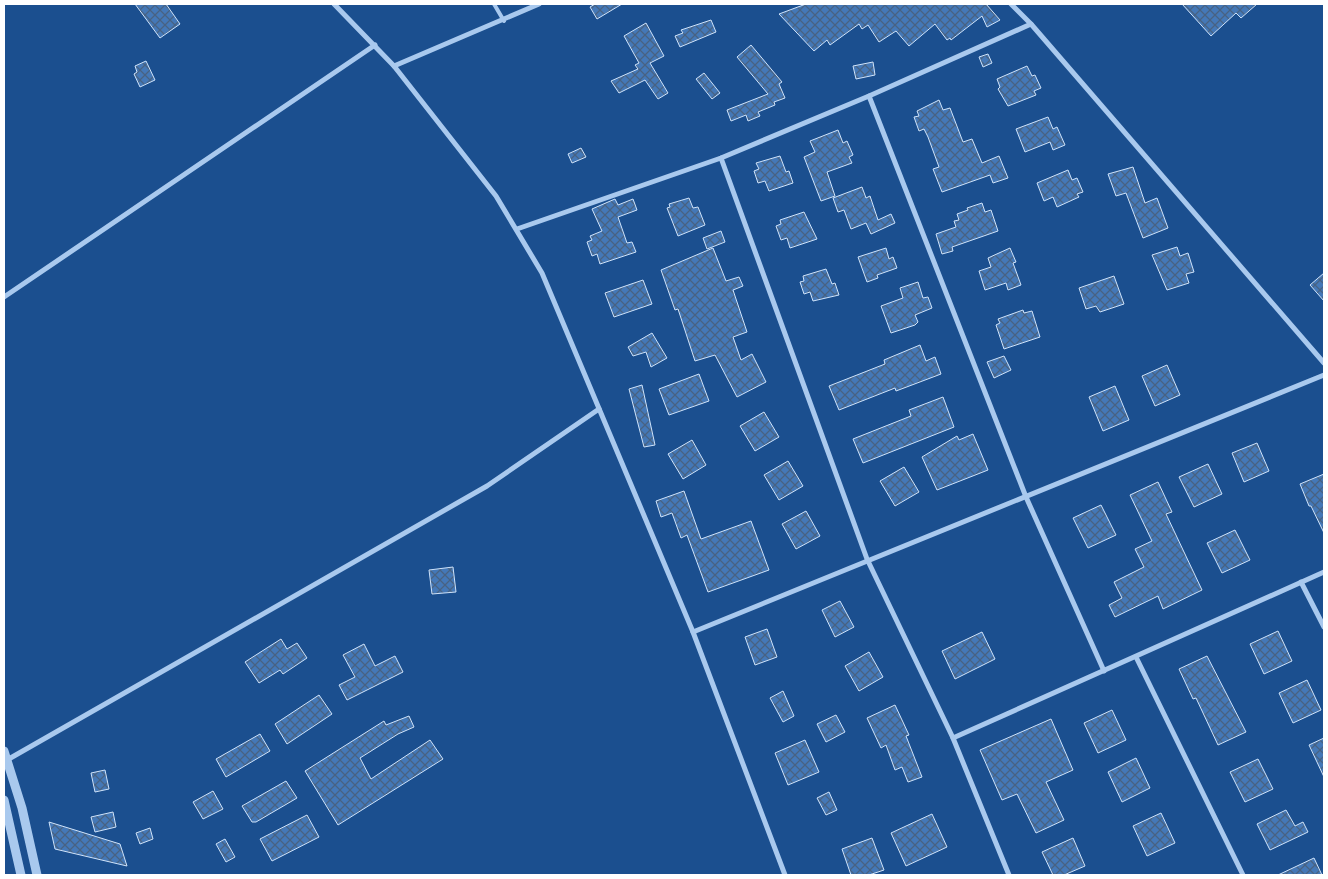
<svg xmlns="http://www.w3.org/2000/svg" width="1328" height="879" font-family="Inter,sans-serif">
<defs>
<pattern id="building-cross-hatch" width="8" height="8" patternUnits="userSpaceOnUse" patternTransform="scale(1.25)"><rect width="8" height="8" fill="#4478b7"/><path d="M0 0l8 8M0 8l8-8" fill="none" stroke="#486282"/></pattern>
</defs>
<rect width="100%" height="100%" fill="#1b4f8f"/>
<g fill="url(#building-cross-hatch)" stroke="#cfe3fa">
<path d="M135,4H166L180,24L160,38Z"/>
<path d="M595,4H622L597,19L590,7Z"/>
<path d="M806,4H986L1000,20L987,27L982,16L951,40L950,38L947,40L935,24L909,46L896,31L879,42L868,25L862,29L859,24L830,45L827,40L814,51L779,14Z"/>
<path d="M1182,4H1257L1241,18L1236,13L1211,36Z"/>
<path d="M711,20L716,32L680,47L675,36L683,33L681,30Z"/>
<path d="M646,23L664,56L650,63L668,93L658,99L645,80L619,93L611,81L638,69L635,65L639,63L624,36Z"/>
<path d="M751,45L782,82L779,84L785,98L774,102L775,105L758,112L760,116L748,121L746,115L731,121L727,110L768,94L737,57Z"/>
<path d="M988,54L992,63L983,67L979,57Z"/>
<path d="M146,61L155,80L140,87L134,74L137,72L135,66Z"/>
<path d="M873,62L875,75L856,79L853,66Z"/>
<path d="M1027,66L1032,76L1035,75L1041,88L1034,91L1036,95L1008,106L998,89L1000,87L997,79Z"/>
<path d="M704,73L720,93L712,99L696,79Z"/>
<path d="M939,100L943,110L950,108L963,142L972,139L982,163L999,156L1008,178L993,183L990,175L942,192L933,169L939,167L928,137L924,129L919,131L914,117L919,116L917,111Z"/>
<path d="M1048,117L1053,129L1057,127L1065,145L1053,150L1050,142L1025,152L1016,129Z"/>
<path d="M838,130L843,143L847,141L853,155L849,157L852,163L827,172L835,196L821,201L804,157L815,152L810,141Z"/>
<path d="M581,148L586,157L572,163L568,154Z"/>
<path d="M780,156L786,172L789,171L793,183L769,191L765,181L758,183L754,171L759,169L756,163Z"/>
<path d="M1133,167L1145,203L1157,198L1168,228L1143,238L1126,193L1116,196L1108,174Z"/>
<path d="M1068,170L1072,180L1077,178L1083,192L1077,194L1079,197L1057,207L1053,197L1044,201L1037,183Z"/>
<path d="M862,187L866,198L870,196L878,220L891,214L895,223L871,234L866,223L851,229L844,210L838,212L833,198Z"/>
<path d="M689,198L693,208L698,207L705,225L678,236L667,208L670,207L669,204Z"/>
<path d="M615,199L618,205L633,199L637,210L618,217L627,243L632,242L636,252L600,264L597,254L592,256L587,242L592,240L590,236L602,231L592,209Z"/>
<path d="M982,203L985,212L991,210L998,231L952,247L953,251L942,254L936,234L956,227L954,221L959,220L957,214L968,210L967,208Z"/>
<path d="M804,212L817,239L790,248L787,238L781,240L776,226L781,224L780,220Z"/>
<path d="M721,231L725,242L707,249L703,238Z"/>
<path d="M1177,247L1180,256L1188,253L1194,272L1186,274L1189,283L1167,290L1152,255Z"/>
<path d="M713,248L726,281L739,277L743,286L733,290L747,332L733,337L741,360L752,354L766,382L737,397L715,355L695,361L678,309L675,310L661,270Z"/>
<path d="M886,248L889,259L893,257L897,268L877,275L878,278L867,282L858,257Z"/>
<path d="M1010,248L1016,262L1013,263L1021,285L1008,290L1006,283L985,290L979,271L991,267L988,258Z"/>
<path d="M826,269L832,284L835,283L839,295L813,301L810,292L804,294L800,282L804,281L803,276Z"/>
<path d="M1324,273V301L1310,285Z"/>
<path d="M1114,276L1124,304L1100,312L1096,306L1086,309L1079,288Z"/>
<path d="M643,280L652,304L614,317L605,293Z"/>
<path d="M918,282L923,298L928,297L932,308L915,315L918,322L915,325L891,333L881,306L903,298L900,288Z"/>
<path d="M1023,310L1024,313L1032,311L1040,337L1004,349L996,325L1000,323L998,319Z"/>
<path d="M652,333L667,358L651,367L646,352L633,356L628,347Z"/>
<path d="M920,345L926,361L935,357L941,374L896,391L895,388L839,410L829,386L885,364L884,360Z"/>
<path d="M1004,356L1011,370L994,378L987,362Z"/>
<path d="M1167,365L1180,395L1155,406L1142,376Z"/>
<path d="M699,374L709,401L669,415L659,389Z"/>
<path d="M642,385L655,445L644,447L629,389Z"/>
<path d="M1115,386L1129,420L1103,431L1089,397Z"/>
<path d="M943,397L954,427L863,463L853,439L911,416L909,410Z"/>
<path d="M764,412L779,437L755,451L740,426Z"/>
<path d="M973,434L988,470L937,490L922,457L957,436L959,440Z"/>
<path d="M692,440L706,465L683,479L668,454Z"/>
<path d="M1257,443L1269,471L1244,482L1232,453Z"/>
<path d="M788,461L803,486L779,500L764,475Z"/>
<path d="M1208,464L1222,494L1194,507L1179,477Z"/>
<path d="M904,467L919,492L895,506L880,481Z"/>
<path d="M1324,474V533L1311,506H1309L1300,484Z"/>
<path d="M1158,482L1172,512L1166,514L1202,590L1163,609L1158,596L1115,617L1109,605L1122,598L1114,582L1144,567L1135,549L1152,541L1130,495Z"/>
<path d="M684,491L701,539L751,521L769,570L708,592L687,535L681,538L672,513L661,517L656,501Z"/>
<path d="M1101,505L1116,535L1088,548L1073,518Z"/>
<path d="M806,511L820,536L796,549L782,524Z"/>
<path d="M1235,530L1250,560L1222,573L1207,543Z"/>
<path d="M453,567L456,592L432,594L429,570Z"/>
<path d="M840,601L854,627L835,637L822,610Z"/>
<path d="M767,629L777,657L755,665L745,637Z"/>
<path d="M1278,631L1292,661L1264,674L1250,644Z"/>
<path d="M982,632L995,659L955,679L942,651Z"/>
<path d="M281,639L287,649L297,643L307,658L283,674L280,670L259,683L245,662Z"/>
<path d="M364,644L375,666L395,656L403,672L347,700L339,685L355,677L343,655Z"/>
<path d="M869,652L883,677L859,691L845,666Z"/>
<path d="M1207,656L1246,732L1218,745L1196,698L1193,699L1179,669Z"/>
<path d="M1307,680L1321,710L1293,723L1279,693Z"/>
<path d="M783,691L794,716L783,722L770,698Z"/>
<path d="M319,695L332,714L287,744L275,724Z"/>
<path d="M895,705L909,735L906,736L922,777L908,782L902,767L895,770L886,745L881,748L867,718Z"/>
<path d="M1112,710L1126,740L1098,753L1084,723Z"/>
<path d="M836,715L845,732L826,742L817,724Z"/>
<path d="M409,716L414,727L398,734L360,758L371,779L430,740L443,759L338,825L305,771L384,721L386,725Z"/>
<path d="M1051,719L1073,770L1046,782L1064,820L1036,833L1017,794L1002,800L980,750Z"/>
<path d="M260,734L270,751L226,777L216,759Z"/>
<path d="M1324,738V777L1309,745Z"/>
<path d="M805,740L819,772L788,785L775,753Z"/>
<path d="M1136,758L1150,788L1122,802L1108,772Z"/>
<path d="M1258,759L1273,789L1245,802L1230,772Z"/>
<path d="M105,770L109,789L95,792L91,773Z"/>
<path d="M286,781L297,798L256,822H252L242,806Z"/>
<path d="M213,791L223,809L203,819L193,802Z"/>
<path d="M829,792L837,810L826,815L817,798Z"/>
<path d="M1286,810L1295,826L1303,822L1308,832L1270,850L1257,824Z"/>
<path d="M113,812L116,827L95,832L91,817Z"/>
<path d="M1161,813L1175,843L1147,856L1133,826Z"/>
<path d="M932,814L947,847L906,866L891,833Z"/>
<path d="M307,815L319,837L272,861L260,839Z"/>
<path d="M49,822L120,844L127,866L55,849Z"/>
<path d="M150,828L153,839L140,844L136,833Z"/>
<path d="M872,838L884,870L869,875H851L842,849Z"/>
<path d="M1073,838L1085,866L1064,875H1053L1042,852Z"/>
<path d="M225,839L235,857L226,862L216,844Z"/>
<path d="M1314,858L1322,875H1278Z"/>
</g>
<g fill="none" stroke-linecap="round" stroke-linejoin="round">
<path stroke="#a9c9ee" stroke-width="4" d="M494,4L504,21"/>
<g stroke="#a9c9ee" stroke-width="5">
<path d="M334,4L394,66L496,196L542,273L693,632L785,875"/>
<path d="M1011,4L1031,24L1324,363"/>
<path d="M394,66L539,4"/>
<path d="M869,96L1026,497L1104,671"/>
<path d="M721,158L867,559L953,738L1009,875"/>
<path d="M517,229L721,158L869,96L1031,24"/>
<path d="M4,297L375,45"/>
<path d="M1301,582L1324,627"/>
<path d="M693,632L1324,375"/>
<path d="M1136,657L1243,875"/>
<path d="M953,738L1324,572"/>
<path d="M7,760L487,486L599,409"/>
</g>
<g stroke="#a9c9ee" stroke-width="9">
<path d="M4,751L22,808L37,875"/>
<path d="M4,800L21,875"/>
</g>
</g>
<rect width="1328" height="879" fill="none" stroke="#ffffff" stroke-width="10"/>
</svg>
